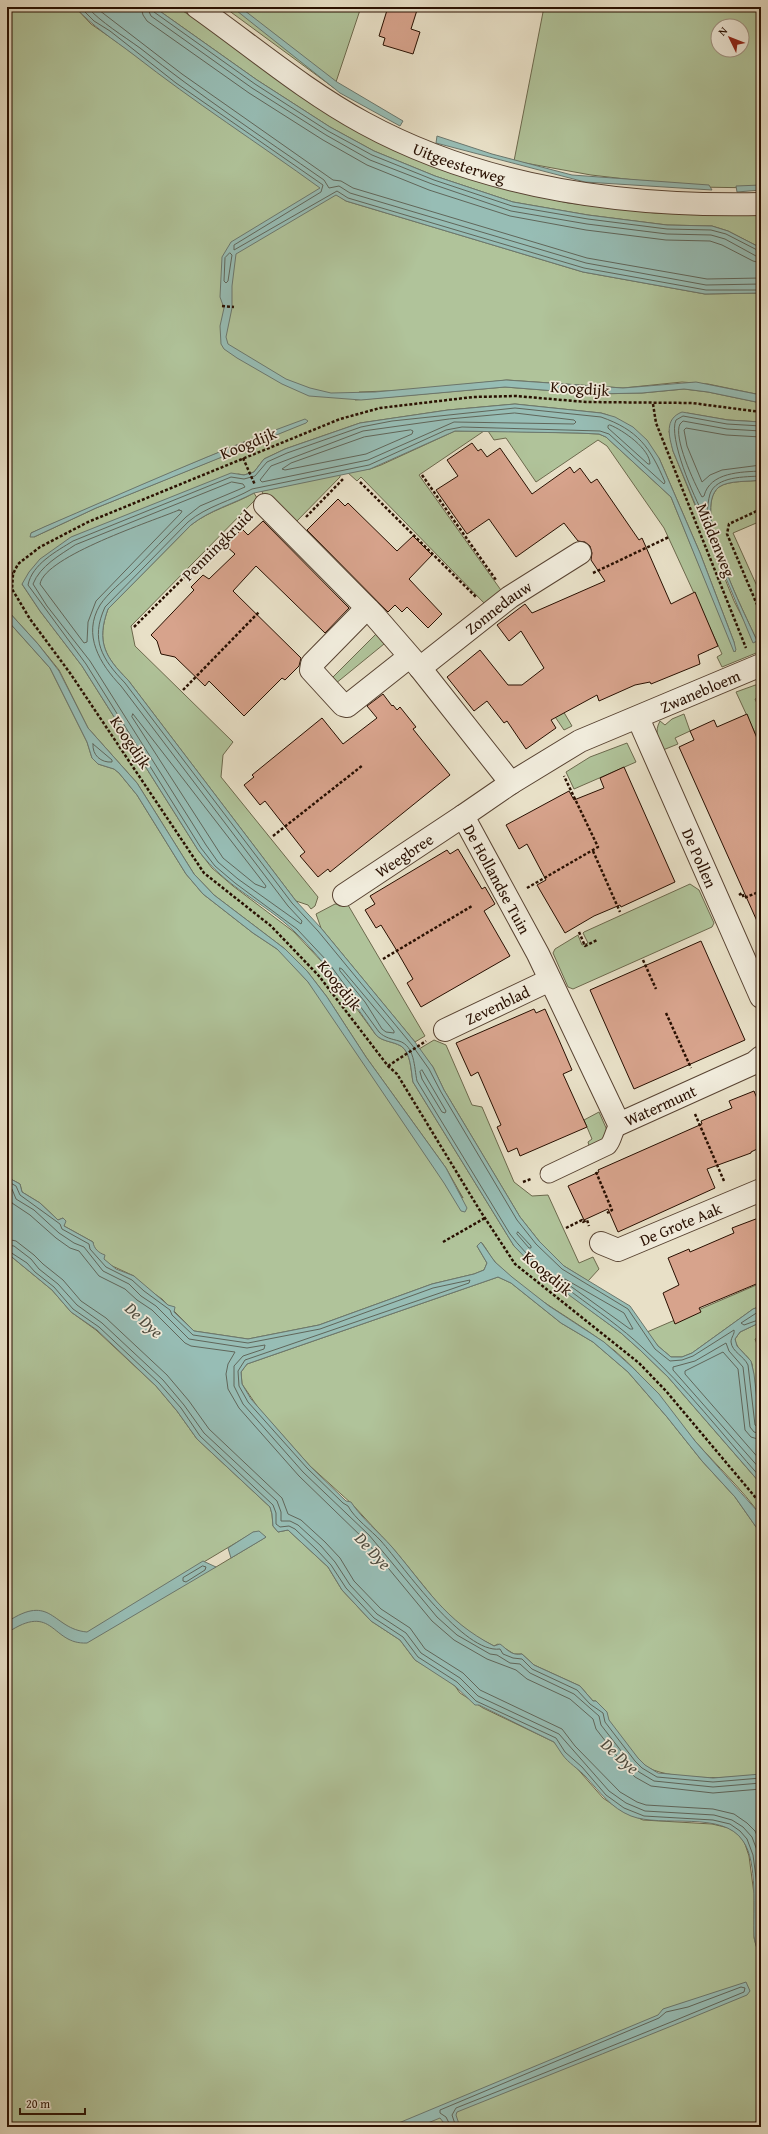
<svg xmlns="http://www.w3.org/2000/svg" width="768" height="2134" font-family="'Gentium Book Plus',serif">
<rect width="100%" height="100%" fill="#e8e0c7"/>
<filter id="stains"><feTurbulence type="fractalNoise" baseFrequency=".005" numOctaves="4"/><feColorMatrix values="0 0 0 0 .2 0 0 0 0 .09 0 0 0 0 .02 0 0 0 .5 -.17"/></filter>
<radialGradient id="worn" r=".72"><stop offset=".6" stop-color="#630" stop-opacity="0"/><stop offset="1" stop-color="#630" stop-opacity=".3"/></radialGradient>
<g fill="#b0c39a" stroke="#6c694d" fill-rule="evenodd">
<path d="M7,7H75L91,24L346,201L583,272L705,294L761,293V395L708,384L682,382L623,388L507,380L413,390L359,392L355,400L505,387L594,394L642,393L684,389L708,392L761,403V422L728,420L687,413L669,431L673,451L734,601L755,642L757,641C745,613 690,510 719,487C729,480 749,482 761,480V521L733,533L761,595V651L722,667L717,657L722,654L664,528L607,446L598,440L536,482L506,438L494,440L488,431L578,433L599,434L606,437L671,497L735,652L734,642L700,553L659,458L608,415L601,413L515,404L448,410L360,423L285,449L264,459L254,472L244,475L238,474L22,584L40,611L82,666L198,850L212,868L233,886L294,932L324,964L376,1035C383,1042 392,1041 401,1046C411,1052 411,1072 413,1082L514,1246L544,1276L621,1333L640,1350L668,1377L760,1483L761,1516C742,1489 717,1466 695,1441C669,1410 646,1377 615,1351C577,1320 530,1299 496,1263C490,1257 487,1249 482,1243L477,1246L487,1263L484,1270L474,1274L432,1284L319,1325L248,1339L194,1331L162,1299L146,1288L134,1276L108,1264L93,1246V1242L64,1226L63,1218L58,1220L40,1203L22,1192L20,1184L7,1177V620L50,668L87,742L92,758L98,764L114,769L119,773L137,795L186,874L203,894L253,933L277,949L287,958L315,990L463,1198L446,1168L366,1057L327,997L307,971L285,949L214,895L194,874L137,783L88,728L59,670L38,644L7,610ZM307,422L96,508L34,537L31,533L234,446L267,433Z"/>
<path d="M154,7H177L255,59L499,187L568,203L655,213L761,215V248L728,231L712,226L667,225L588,215L513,202L435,176L374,151L330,127L257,80Z"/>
<path d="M224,7H361L334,88Z"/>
<path d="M544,7H761V188L695,187L591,175L514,161ZM718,26H742V50H718Z"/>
<path d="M455,431H484L419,475L503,593L486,605L361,477L357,481L347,472L370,469L381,465Z"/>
<path d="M340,474V477L294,524L263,495L262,491Z"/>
<path d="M254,493L257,498L131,626L135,646L233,742L223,755L221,777L318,897L315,906L311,909L308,905L296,901L128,680C105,657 96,642 108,609L191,525C210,510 233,505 254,493Z"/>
<path d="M376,634L384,644L335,684L331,679Z"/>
<path d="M761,683V700L759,697L755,699L761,712V746L736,692Z"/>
<path d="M556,699L572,726L564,730L547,705Z"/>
<path d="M684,714L690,731L675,738L678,744L663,750C658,740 654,732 660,721L665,725L672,719Z"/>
<path d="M627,743L636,762L574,789L566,772L590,757Z"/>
<path d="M690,884L699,890L714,923L712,927L573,989L568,987L553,953L555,949L578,935L582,945L588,943L583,933L584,932Z"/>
<path d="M335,904L348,905L425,1036L415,1042L321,928L316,914Z"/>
<path d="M434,1040L446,1045L472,1105L482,1107L514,1182L532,1196L548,1195L579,1263L593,1257L599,1269L588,1281L564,1266L539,1241L520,1217L444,1090L433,1067L419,1049Z"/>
<path d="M599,1112L607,1130L605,1141L590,1149L588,1142L592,1139L584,1120Z"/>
<path d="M7,1253L52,1290L71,1312L96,1330L156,1386L177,1411L197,1439L270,1507L272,1514L273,1526L278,1532L288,1530L328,1567L342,1590L371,1621L400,1640L415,1660L441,1675L455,1686L460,1693L483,1708L554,1742L603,1798L622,1811L643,1820L712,1824L729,1828L738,1834L744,1841L749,1856L754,1894V1938L761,1962V2115L752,2127H7ZM254,1532L266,1537L216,1567L157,1590Z"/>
<path d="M498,1277L511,1283L561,1323L593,1342L628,1372L667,1417L702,1461L735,1497L761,1534V1774C736,1779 664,1781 644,1765C627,1751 608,1720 596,1701H593L580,1686L534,1665L522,1654H514L498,1644L494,1646L473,1635L444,1611L397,1553L352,1504L310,1466L259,1409L242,1384L241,1372L247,1364Z"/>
<path d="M761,1283V1306L753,1309L692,1353L682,1357H671L658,1346L647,1332Z"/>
<path d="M761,1322V1336L755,1339L761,1355V1436L752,1364C748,1354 736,1350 735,1339L740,1332Z"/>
</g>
<g fill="#97bdb5" stroke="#6b776d">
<path d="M75,7H154L257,80L330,127L374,151L435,176L513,202L588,215L667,225L712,226L728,231L761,248V293L705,294L583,272L346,201L336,195L236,254L232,286V308L226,337L228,344L286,379L310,388L331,393L375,392L506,380L623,388L696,382L761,395V403L708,392L684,389L642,393L594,394L505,387L361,400L309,396L282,384L237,358L224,349L221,344L220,326L224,308L220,297L222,257L231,242L320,188C258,143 194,102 134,55C113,39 92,26 75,7Z"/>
<path d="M232,7H240L337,82L403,121L400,126L340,93Z"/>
<path d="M437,136L492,154L572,175L709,185L712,190L585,182L436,143Z"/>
<path d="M761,185V190L737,192L736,186Z"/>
<path d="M515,404L601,413L615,417L633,427L647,440L659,458L700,553L734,642L736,650L734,652L671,497L606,437L599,434L578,433L455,431L370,469L254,493C233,504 210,510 191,525L108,609C96,642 105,657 128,680L296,901L321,928L415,1042L433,1067L444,1090L520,1217L539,1241L564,1266L630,1306L658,1346L671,1357H682L692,1353L753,1309L761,1306V1322L740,1332L735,1339L737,1346L751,1361L754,1374L761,1436V1484L668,1377L640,1350L621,1333L543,1276L514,1246L413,1082C411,1072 411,1052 401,1046C392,1041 383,1042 376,1035C352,1000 325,961 295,932C263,901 227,889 198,850L82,666L40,611L22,584L29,572L40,559L71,537L231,473L244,475L254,472L264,459L285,449L360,423L448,410Z"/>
<path d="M682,412L728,420L761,422V480C749,482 729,480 719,487C690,510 745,613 757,641L753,643L673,451C669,436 664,419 682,412Z"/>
<path d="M305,419L308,421L306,423L96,508L34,537H30L31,533L44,527C130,490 216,451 305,419Z"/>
<path d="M7,610L38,644L59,671L88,728L137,783L194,874L214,895L285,949L307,971L327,997L366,1057L446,1168L467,1208L465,1212L461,1211L444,1183L308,982L277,949L253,933L203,894L186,874L137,795L119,773L114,769L98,764L92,758L87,742L50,668L7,620Z"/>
<path d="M7,1177L20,1184L22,1192L40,1203L58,1220L63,1218L66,1221L64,1226L93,1242C94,1249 99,1253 105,1255L104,1259L116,1269L134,1276L168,1305L175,1307L174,1312L194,1331L248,1339L319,1325L432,1284L474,1274L484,1270L487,1263L477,1246L481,1242L495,1262L512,1277L549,1306L604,1342L632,1367L659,1394L695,1441L758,1512L761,1516V1534L735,1497L702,1461L667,1417L628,1372L593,1342L561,1323L511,1283L498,1277L247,1364L241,1372L242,1384L251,1399L310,1466L346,1501L351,1502C362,1519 379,1532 392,1547C427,1588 444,1620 494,1646L500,1644C507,1649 511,1656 522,1654L534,1665L580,1686L593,1701H596L607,1712L609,1720L638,1758L645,1765L658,1773L713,1778L761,1774V1962C759,1954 755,1945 754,1936C753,1911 758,1862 743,1841C723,1810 662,1828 631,1816C611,1808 600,1792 586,1777C579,1769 568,1763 562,1754C559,1750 557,1746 554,1742L479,1705H475L455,1686L415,1660L400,1640L371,1621L342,1590L328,1567L288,1530L278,1532L273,1526L272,1514L270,1507L197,1439L177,1411L156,1386L97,1330L71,1312L52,1290L7,1253Z"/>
<path d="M259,1531L266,1537L263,1539L231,1558L228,1548L253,1532Z"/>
<path d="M203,1561L216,1567L87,1643C51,1645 54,1601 7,1633V1622C52,1592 52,1629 87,1632Z"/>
<path d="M746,1982L750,1991L747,1995C651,2035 554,2073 457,2112L456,2115L460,2127H447L440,2118L418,2127H389L658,2015L663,2009Z"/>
</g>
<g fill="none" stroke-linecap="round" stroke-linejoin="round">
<g stroke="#60665a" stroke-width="1">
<path d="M80,7L94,21L110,31L176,83L323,185L321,192L234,245V250L337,191L348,198L584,268L706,290H761"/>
<path d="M87,7C102,23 122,35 140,48C199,95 262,137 324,180L329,188L339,186L350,193L586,263L706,285L761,284"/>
<path d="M95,7L182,74L333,180L341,181L353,188L587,258L707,279L761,278"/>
<path d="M141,7L143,15L147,21L249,93L323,140L367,165L429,190L510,216L586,230L666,240L710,241L722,245L753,261L761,263"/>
<path d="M147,7L151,16L252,88L326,135L370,160L432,184L511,211L587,224L667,234L711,235L725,239L756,256L761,257"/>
<path d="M152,7L154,12L255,84L328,131L372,155L434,180L512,206L588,219L667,229L711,230L726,234L761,252"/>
<path d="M230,253L232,255L228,281L226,283L224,281L225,258Z"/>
<path d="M515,413L574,420L576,422L574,424L454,422L368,460L262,482L260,480L271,466L363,431L449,419Z"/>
<path d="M610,425C623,430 650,449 650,464H648L608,428V426Z"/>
<path d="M761,426L727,424L683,416L676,420C668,437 694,498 704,515L707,513C708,507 708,500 710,494C716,476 745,477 761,476"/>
<path d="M411,430L413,431L412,434L366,454L285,470L282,469L291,463L364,437Z"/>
<path d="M761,431L727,429L683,421L680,424C673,437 694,483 702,497L704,496C710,472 741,472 761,471"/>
<path d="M761,437L726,435L686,428L684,430L687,446L702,482L710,475L722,470L761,465"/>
<path d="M232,482L243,484L245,487L200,506L186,517C167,535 150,554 132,572C122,582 108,593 100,605C82,635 100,664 121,686L288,906L302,921L301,924L238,879L218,862L206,845L90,661L47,606L33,584C40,566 60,555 75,545Z"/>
<path d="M179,510L182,511L181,513L96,601L88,622L87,642L84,643L40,584C45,556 153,521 179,510Z"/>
<path d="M133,714L266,886L265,888L255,884L223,858L132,717Z"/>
<path d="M93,744L112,760V762C101,763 92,755 93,744Z"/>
<path d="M340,968L342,969L394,1031V1033L386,1032L382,1029L365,1002L340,971Z"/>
<path d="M422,1070L446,1111L445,1113L442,1112L422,1079L420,1072Z"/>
<path d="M7,1181L16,1186L20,1195L60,1224L62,1229L89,1244L90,1249L106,1267L132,1280L144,1291L170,1310L172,1315L193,1335L248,1343L320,1329L433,1288L470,1280L469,1283L245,1360L238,1371L239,1386L248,1402L307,1468L343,1503L348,1506C355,1519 371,1530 381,1541C404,1567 464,1654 500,1649L503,1654L513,1658L522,1659L532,1669L577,1690L590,1704L603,1713L605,1722L635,1761L642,1768L657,1777L713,1782L761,1778"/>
<path d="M7,1186L12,1189L16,1199L34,1210L59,1233L74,1243L84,1247L103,1271L129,1284L141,1296L156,1306L189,1339L247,1348L265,1345L264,1349L243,1356L234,1366V1386L243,1404L303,1472L369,1535L437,1617L457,1635L490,1654L497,1655L510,1663L520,1664L530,1673L574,1694L599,1716L601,1725L632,1765L639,1772L654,1781L713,1787L761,1783"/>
<path d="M7,1194L12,1203L30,1215L56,1238L70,1248L79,1251L99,1276L125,1289L137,1300L152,1310L185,1343L191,1346L235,1352L228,1364L226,1374L228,1389L239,1408L299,1476L365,1540L432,1621L454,1640L487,1659L516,1670L527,1679L570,1699L593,1719L596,1729L627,1769L635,1777L651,1786L713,1793L761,1789"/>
<path d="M518,1232L531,1246V1248H529L517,1234Z"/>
<path d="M7,1239L16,1241L34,1255L43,1264L63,1280L81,1301L106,1318L167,1375L189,1401L209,1429L282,1498L288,1514L301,1520L325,1542L340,1558L354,1581L381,1609L410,1628L425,1649L463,1673L480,1690L562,1729L575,1746L620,1792L637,1802L646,1805L713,1809L734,1814L747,1823L755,1831L761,1844"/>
<path d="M7,1245L14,1246L31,1259L39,1269L58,1284L77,1305L102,1323L163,1380L184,1405L204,1433L277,1501L281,1512V1521H290L298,1525L321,1546L335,1562L350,1585L377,1614L406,1633L421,1653L460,1678L478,1696L559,1734L609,1791L626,1803L645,1811L714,1815L732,1820L743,1827L752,1837L758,1853L761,1876"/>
<path d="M7,1250L27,1263L35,1272L54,1287L73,1309L99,1327L159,1383L181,1408L200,1436L273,1505L276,1513V1524L280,1527L289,1526L295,1529L317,1550L331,1565L346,1588L374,1618L403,1637L418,1657L457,1682L476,1701L556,1738L565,1752L582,1767L606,1795L624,1808L644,1816L713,1820L730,1824L740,1831L747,1839L753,1855L758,1893V1937L761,1947"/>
<path d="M565,1279L624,1313L633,1329H630L569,1285L565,1282Z"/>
<path d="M761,1310L741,1323L744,1325L761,1319"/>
<path d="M761,1429L755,1425L748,1365C744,1356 732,1352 731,1342C731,1337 735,1334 734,1330L693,1356L682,1360L670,1361L655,1349L628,1309L562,1269L536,1244L517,1220L441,1092L429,1069L412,1045L318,931L292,903L125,683C102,659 90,640 105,607L188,522C207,506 231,501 252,489L369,465L446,430L462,427L600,431L609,434L664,484L665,482C650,447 638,430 601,417L515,408L392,421L361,427L287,453L267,462L255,476L244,479L231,477L73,541C57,551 32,564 28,585L86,664L201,848L215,866L235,883L297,929L328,962L379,1032C385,1038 392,1039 399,1041C415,1046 414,1067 417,1081L510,1234C546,1282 600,1307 643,1348C686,1387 722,1434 761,1478"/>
<path d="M761,1434L754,1432L750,1427L743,1367L729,1351L726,1343L695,1361L673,1367V1370L761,1470"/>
<path d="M761,1440L751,1437L745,1430L738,1369L723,1352L685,1371V1374L761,1461"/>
<path d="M203,1566L206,1567L205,1570L186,1582L183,1581V1578Z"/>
<path d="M451,2127L446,2117L440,2113V2110L659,2018L666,2012L688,2007L741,1987L745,1988L744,1992C648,2032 552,2070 456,2108L452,2115L456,2127"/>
</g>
</g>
<g fill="#d7a38c" stroke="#280f00">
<path d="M388,7H418L411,29L420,32L413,54L383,45L385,38L379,36Z"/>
<path d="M472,443L478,451L481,449L487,457L500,448L532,494L570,467L574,473L580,468L591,483L597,479L639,540L642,538L671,604L695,592L718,646L698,655L700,664L651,684L650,682L635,685L599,701L597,695L551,720L556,728L526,749L507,721L504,723L487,701L474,711L447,677L480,650L508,685H522L544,668L521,631L509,641L497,625L525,604L532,613L605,581L591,560L592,553L590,546L585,542L578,541L564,523L516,557L489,519L467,534L436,490L458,476L447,460Z"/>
<path d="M338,499L345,506L348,503L397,551L413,536L432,555L409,579L442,614L428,628L407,607L402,612L395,605L388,612L307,530Z"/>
<path d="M263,521L349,608L325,633L256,566L233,591L301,658L299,666L285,680L282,678L244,716L209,681L205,686L175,657L161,654L157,641L151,635L194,590L191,587L203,575L209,579L235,554L225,545L242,529L248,535Z"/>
<path d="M383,694L392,706L393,705L397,710L400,707L416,727L413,729L450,775L330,872L328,869L318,877L300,856L305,852L265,801L260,805L244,785L254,777L252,775L322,718L343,744L377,718L367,706Z"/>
<path d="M747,714L761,748V930L679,747L694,740L690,731L714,720L717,727Z"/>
<path d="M624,767L675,882L621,907L620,905L594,916L565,933L537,885L546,880L527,844L519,849L506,825L569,791L574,800L604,788L600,778Z"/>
<path d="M458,849L482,889L485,887L495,904L484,911L510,956L421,1007L407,983L413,979L394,946L381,925L376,928L365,910L375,904L370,896L447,850L450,854Z"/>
<path d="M701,941L745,1040L634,1089L590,990Z"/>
<path d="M534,1009L536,1013L545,1009L559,1040L572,1070L563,1074L587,1127L520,1156L517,1148L508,1152L497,1127L501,1125L478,1072L471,1076L456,1043Z"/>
<path d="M754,1091L761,1108V1147L751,1152V1153L707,1169L715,1188L618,1232L608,1209L584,1220L568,1186L599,1172L598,1170L702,1124L701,1121L732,1108L729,1101Z"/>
<path d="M761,1217V1282L699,1308L701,1312L675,1324L663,1293L679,1285L668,1258L689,1249L690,1252L734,1233L732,1228Z"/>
</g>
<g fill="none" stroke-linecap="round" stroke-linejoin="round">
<defs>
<path id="pedestrian" d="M549,1174L608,1146C614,1139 613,1131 619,1124"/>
<g id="minor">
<path d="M265,505L374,615L420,668L511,783"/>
<path d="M369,610L362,613L312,664L311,670L343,705L347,706L409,657"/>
<path id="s1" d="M761,665L580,741L511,783L463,816L538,954L619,1124L754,1063L761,1057"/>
<path id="s2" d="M420,668L510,597L580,553"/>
<path id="s3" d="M638,718L761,997"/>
<path id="s4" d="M344,895L463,816"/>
<path id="s5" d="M445,1030L550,980"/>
<path id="s6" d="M601,1243L618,1250L761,1190"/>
</g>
<g id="tertiary">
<path id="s7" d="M197,7C252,46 305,91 364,123C485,189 625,207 761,204"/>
</g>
</defs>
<use href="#pedestrian" stroke="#584332" stroke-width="19"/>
<use href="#minor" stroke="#584332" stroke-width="24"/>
<use href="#tertiary" stroke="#584332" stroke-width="24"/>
<g stroke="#280f00" stroke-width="2.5" stroke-dasharray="3 2" stroke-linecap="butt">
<path d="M222,306L234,307"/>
<path d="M653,404L656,423L746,648"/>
<path d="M761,412L692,403L586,402L516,396L473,397L380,408L340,419L88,522L40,547L18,564L13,574L12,589L30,619L70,673L204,873L271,926L319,976L388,1066L397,1074L479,1209L515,1264L639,1363L666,1391L761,1504"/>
<path d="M243,458L255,485"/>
<path d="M422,475L496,580"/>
<path d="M360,482L476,597"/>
<path d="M761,509L729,524L727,534L761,614"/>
<path d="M306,517L344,478"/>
<path d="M7,570L13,574"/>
<path d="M593,573L669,537"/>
<path d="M134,627L247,515"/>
<path d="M183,690L259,612"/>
<path d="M273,836L363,765"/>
<path d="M593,851L620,912"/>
<path d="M527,888L598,847L564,776"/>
<path d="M739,895L742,893L744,898L761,891"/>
<path d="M579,932L585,946L597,940"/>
<path d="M383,959L472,906"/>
<path d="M643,960L656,989"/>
<path d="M666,1013L691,1068"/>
<path d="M388,1066L426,1041"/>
<path d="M695,1114L724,1181"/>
<path d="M596,1172L612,1210L607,1213"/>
<path d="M523,1182L531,1179"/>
<path d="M566,1228L582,1220L583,1222L587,1220L589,1226"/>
<path d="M443,1242L485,1218"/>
<path d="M225,2124L227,2127"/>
</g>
<use href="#pedestrian" stroke="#f0ebdb" stroke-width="17"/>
<use href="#minor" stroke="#f0ebdb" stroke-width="22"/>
<use href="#tertiary" stroke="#f0ebdb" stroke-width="22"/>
</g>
<g text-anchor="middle" stroke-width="3.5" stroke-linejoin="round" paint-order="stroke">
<g font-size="16" fill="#280f00" stroke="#f0ebdb">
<text dy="6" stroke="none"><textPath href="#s7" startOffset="307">Uitgeesterweg</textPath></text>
<text transform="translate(580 388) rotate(4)" y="6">Koogdijk</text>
<text transform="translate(248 443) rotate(-22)" y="6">Koogdijk</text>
<text transform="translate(716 540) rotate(68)" y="6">Middenweg</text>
<text transform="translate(217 545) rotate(-45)" y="6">Penningkruid</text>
<text dy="6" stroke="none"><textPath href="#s2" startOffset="99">Zonnedauw</textPath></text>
<text transform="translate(700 691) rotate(-23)" y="6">Zwanebloem</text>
<text transform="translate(131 742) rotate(56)" y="6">Koogdijk</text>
<text dy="6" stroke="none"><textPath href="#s4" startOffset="72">Weegbree</textPath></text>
<text dy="6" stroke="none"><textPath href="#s3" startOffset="153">De Pollen</textPath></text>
<text dy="6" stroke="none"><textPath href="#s1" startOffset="407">De Hollandse Tuin</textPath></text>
<text transform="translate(340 985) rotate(51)" y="6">Koogdijk</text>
<text dy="6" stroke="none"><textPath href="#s5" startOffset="58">Zevenblad</textPath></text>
<text dy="6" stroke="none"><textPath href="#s1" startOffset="726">Watermunt</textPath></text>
<text dy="6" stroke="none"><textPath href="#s6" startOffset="86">De Grote Aak</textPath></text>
<text transform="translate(548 1273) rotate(40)" y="6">Koogdijk</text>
</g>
<g font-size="17" font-style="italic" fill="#4f4c3f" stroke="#f0ebdb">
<text transform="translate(144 1320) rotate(42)" y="6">De Dye</text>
<text transform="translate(373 1551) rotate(47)" y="6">De Dye</text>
<text transform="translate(620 1756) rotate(42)" y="6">De Dye</text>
</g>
</g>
<rect width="768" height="2134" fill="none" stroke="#e8e0c7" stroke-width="24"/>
<rect x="8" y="8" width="752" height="2118" fill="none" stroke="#280f00" stroke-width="2"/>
<rect x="12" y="12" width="744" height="2110" fill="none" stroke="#280f00"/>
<g transform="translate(730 38) rotate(313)"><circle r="19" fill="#f0ebdb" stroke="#a09383"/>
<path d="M0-3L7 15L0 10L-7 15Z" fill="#8f2418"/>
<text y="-6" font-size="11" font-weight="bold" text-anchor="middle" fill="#280f00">N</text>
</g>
<path d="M20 2108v6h65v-6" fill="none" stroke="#280f00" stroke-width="2"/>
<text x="26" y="2108" font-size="12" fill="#280f00" stroke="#f0ebdb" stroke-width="3" paint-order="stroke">20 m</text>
<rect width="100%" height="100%" filter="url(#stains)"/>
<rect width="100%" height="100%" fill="url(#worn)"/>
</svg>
